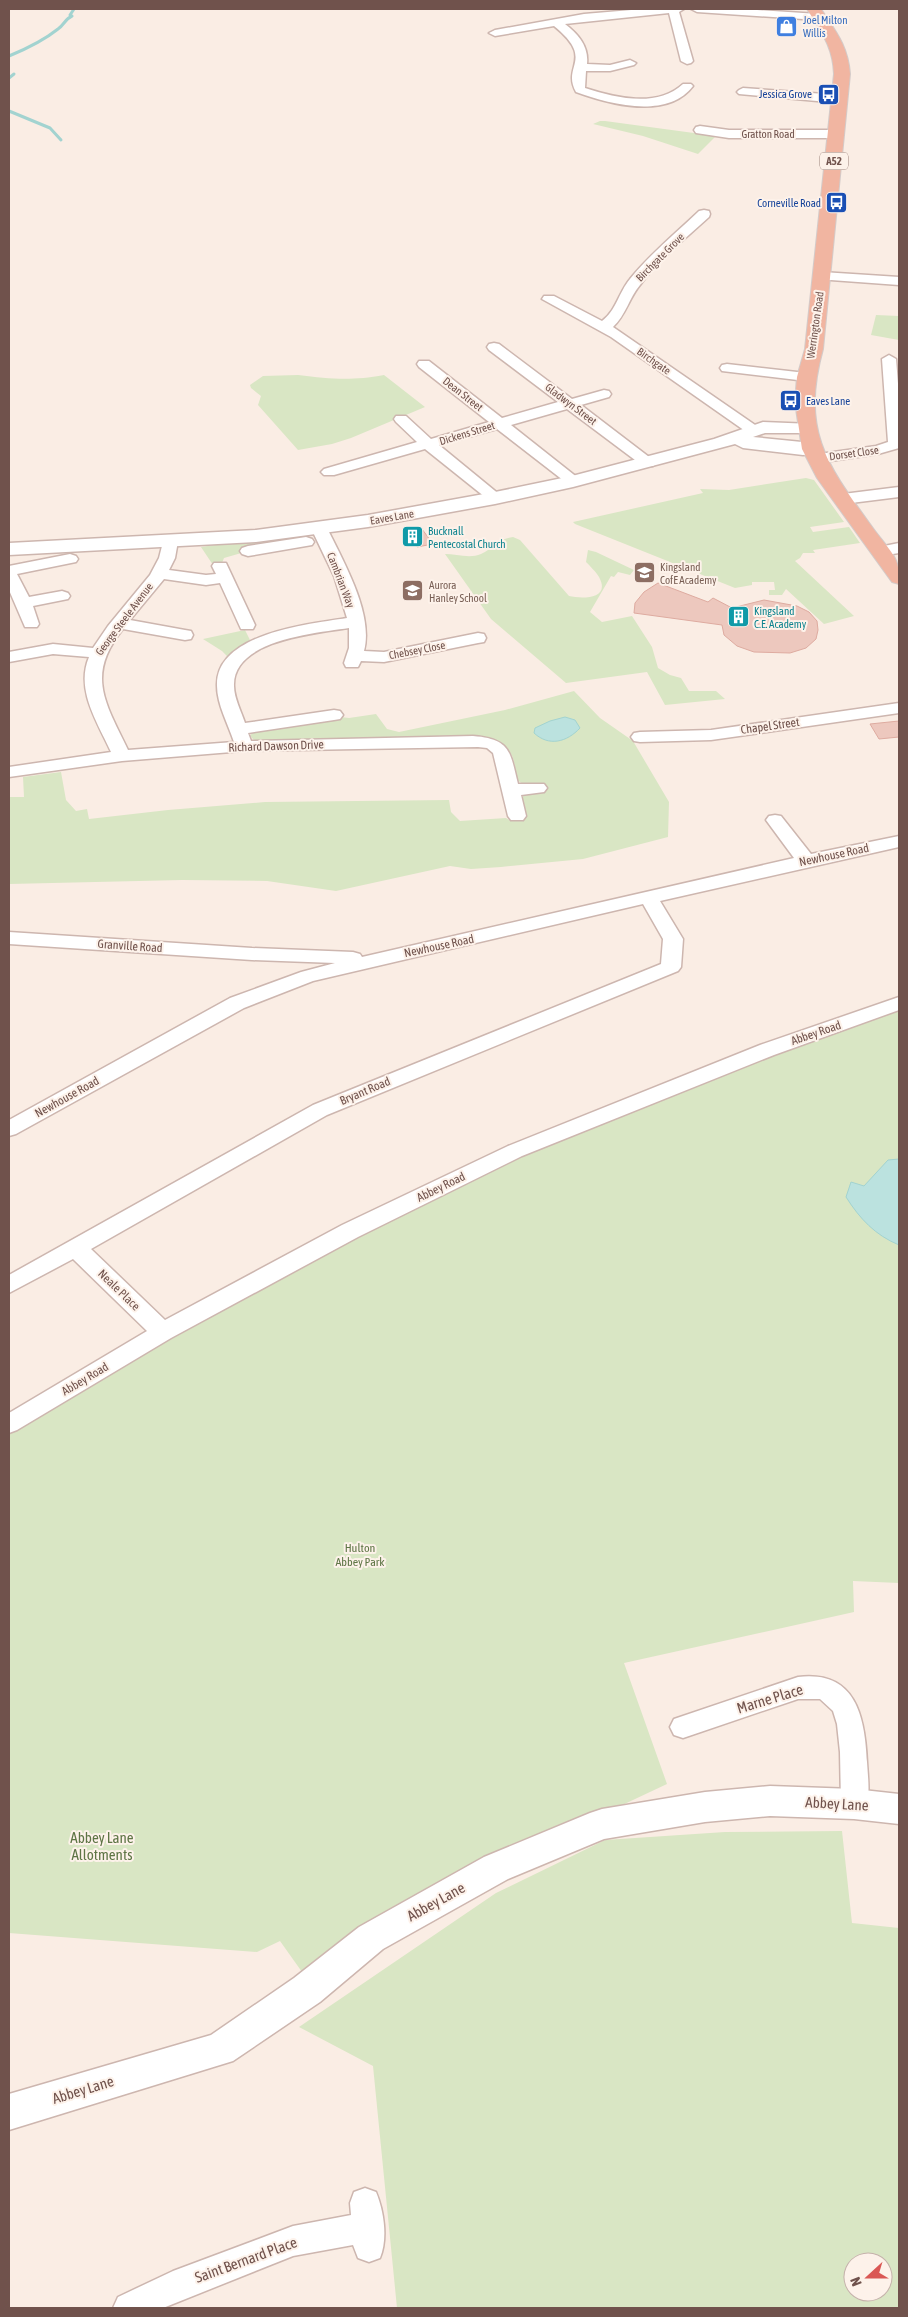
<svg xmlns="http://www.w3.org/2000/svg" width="908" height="2317" font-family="'Asap Condensed',sans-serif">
<rect width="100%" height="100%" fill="#faede4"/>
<g fill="#d9e6c4" fill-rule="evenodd">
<path d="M600,121H605L716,136L698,154L643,136L593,124Z"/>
<path d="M876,315L899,316V340L871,335Z"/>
<path d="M298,375C331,379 351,381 384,375L425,407L351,438L332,444L298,450L258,405L261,396L251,388L250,385L263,376Z"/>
<path d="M806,478L814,480L844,522L810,527L813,532L849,527L860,543L813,550L815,553H803L800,558L795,561L854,616L824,624L786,589L782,595H769V590H775L774,582H752V585L735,588L575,524L573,522L703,493L700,489L729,490Z"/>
<path d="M280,536L281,540L279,542L224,558L222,563L213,565L201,547Z"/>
<path d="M513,537L520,540L569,596C583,599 611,599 599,577C596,572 590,566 586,562L588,550L596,552L634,570L630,575L618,572L614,577L611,576L590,612L602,622L632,616L652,647L658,668L670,675L681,678L689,691H716L725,699L665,705L647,672L566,683L491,619L445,554C456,554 470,559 481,554C493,549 498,539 513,537Z"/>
<path d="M245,630L250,640L228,657L222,651L203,639Z"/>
<path d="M574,691L600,718L633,741L669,802L668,837L583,859L501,867L471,869L450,866L336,891L267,881L182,880L9,884V797H24L23,777L61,772L66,800L76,811L87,809L89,819L168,810L265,802L449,800L451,812L460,821L506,818L511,821L524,820L521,802L523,796L530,793H545L544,784H523L517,780C513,756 515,751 492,739L262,741L254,740L250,736L255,729L332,716L349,718L376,714L387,729L399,732L505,710Z"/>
<path d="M899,1007V1583L853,1581L854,1612L624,1663L667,1784L373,1922L307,1979L280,1941L257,1952L9,1933V1430L230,1300L520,1155L768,1055Z"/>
<path d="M842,1831L852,1923L899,1928V2308H397L373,2066L299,2027L496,1893L605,1840L725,1832ZM853,2262H883V2292H853Z"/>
</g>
<g fill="#bbe2df" stroke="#a2d3d0">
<path d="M565,717L575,720L580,728C567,742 549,747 534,733L535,728L550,721Z"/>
<path d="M899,1159V1245C875,1235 860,1219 846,1197L851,1182L864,1186L888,1160Z"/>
</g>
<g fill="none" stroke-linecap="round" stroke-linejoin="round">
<g stroke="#a2d3d0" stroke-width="3">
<path d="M9,56C26,49 43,41 58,29C64,25 65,19 72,16L70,15L74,9"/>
<path d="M9,78L14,74"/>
<path d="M9,111L50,128L61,140"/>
</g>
</g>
<g fill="#edc8be" stroke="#deaba0">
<path d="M422,529L433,544L417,547L406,532Z"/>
<path d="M658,583L708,602L713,598L732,608L764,600L797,606L809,612L817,621L818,630L816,639L806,648L790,653L754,652L737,646L724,635L722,625L634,613L635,603L644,592Z"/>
<path d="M899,721V737L879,739L870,724Z"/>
</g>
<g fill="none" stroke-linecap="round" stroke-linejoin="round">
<defs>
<g id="minor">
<path d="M643,9H684L679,12L693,61L691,63L687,64L681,61L669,13L565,24C578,34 589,46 587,64L610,65L630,60L636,63L634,65L610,71H586L585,88C616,98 657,108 683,84H691L693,86C667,120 609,104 576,92C561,65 596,60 554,26L495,36L489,33L495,30L584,14Z"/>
<path d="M691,9H743L818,14L824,17L818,20L697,12Z"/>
<path d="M743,88L839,95L845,99L839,103L739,94L737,92L739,90Z"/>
<path d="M700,126L729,130H836L842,134L836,138H729L696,133L694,130L696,127Z"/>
<path d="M704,210L709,211L710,214L709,217C685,239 659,259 640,285C629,298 626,315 613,327L758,427L760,430L758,433H748L611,337L542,299L544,296H554L602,321C616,311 619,292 630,279C650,254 676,233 699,211Z"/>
<path d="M822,272L899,277V285L817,279L815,276Z"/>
<path d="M494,343L499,344L572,399L604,390L609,391L611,394L609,397L581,405L653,460L656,463L653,466H643L567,409L511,425L578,478L581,481L578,484H568L497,429L439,445L500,495L503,498L500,501H490L425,449L334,475H324L321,472L324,469L417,442L396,422L394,419L396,416H406L431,439L489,422L419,367L417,364L419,361H429L502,418L558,402L489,350L487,347L489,344Z"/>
<path d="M889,355L896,359L899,396V448L878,454L817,463L812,461L809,458L812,455L876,446L888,442L882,359Z"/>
<path d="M727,364L806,373L813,377L806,381L722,371L720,368L722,365Z"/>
<path d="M899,487V497L843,504L838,502L835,499L838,496L843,494Z"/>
<path d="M319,523L325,525L327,528C343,561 374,614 364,651L384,652L478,633L484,634L486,638L484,642L478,643L384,662L361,661L358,667H346L344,663L349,648V628C316,633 232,640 234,686C234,698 241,711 245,723L334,710L340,711L343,715L340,719L334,720L248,733L251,741L473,736C511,739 510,752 518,784H544L547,788L544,792L521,795L526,816L523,820H511L508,816L493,753L487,748L478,747L244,751L122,761L9,777V767L111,752C98,723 75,690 89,657L53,654L9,662V652L53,644L93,648L108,626L150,575L159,558L164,538H176L178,541L175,558L169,570L206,575L216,574L212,566L214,563H226L255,625L253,629H241L220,583L206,585L164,579L130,620L185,630L191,631L193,635L191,639L185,640L123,629C85,675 106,704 128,750L234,742C228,724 217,704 217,686C215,633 310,624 347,618L334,576L311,528L313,525Z"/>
<path d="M306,537L312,539L314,542L312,545L248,556L242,554L240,551L242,548L248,546Z"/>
<path d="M899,543V553L880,556L874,554L872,551L874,548Z"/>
<path d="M70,554L76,556L78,559L76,562L17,574L29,597L62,591L68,593L70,596L68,599L33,606L39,624L37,627H25L9,590V566Z"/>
<path d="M899,703V713L711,740L640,742L634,741L631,737L634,733L640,732L711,730Z"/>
<path d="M775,815L781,816L811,854L899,836V847L660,901L683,939L681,967L678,971L327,1115L91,1249L165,1320L342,1225L508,1146L760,1045L899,997V1010L774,1055L522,1156L358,1237L171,1338L17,1430L9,1433V1413L147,1331L73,1259L9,1293V1275L313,1105L661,964L663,939L643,904L313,981L244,1008L16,1134L9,1136V1120L230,998L301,972L335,963L252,960L9,944V932L252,948L353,952L360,954L362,957L794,858L766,820L769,816Z"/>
<path d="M798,1677C856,1670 865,1717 867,1762C868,1779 871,1798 864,1812L854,1816L844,1812L841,1804L840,1752L837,1724L833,1711L820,1699H798L683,1738L674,1735L670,1727L674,1719Z"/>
<path d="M365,2188L376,2192C384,2211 388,2239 380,2258L369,2262L358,2258L353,2245L293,2256L163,2308H113L118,2297L173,2271L293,2226L351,2215L350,2203L354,2192Z"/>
</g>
<g id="tertiary">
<path d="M763,422L813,424L816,428L813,432L807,433H765L753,437L812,443L819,445L821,449L819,453L803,455L743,448L735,444L573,487L495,504L368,527L256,542L9,555V543L256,530L368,515L495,492L572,476L714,439Z"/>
<path d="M770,1786L854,1789L899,1794V1824L854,1819L770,1816L705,1822L604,1839L508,1879L383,1949L320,2002L233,2061L9,2130V2094L211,2035L294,1978L359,1927L484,1857L590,1813L602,1809L705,1792Z"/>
</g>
<path id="trunk" d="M807,9H821C836,32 848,46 850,74L823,349C800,433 828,466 875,531C890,551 901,558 899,584L892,582L817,478L802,449L795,402L797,377L805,349L834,74C833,46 821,32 807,9Z"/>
</defs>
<use href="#minor" stroke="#cdb6af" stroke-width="3"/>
<use href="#tertiary" stroke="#cdb6af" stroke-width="3"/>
<use href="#trunk" stroke="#d4cbc9" stroke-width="2"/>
<use href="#minor" fill="#fff" fill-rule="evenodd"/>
<use href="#tertiary" fill="#fff" fill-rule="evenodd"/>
<use href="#trunk" fill="#f1b5a1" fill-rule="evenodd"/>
</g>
<defs>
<symbol id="shop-square" viewBox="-11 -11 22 22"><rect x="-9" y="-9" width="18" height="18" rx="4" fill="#3f7fe0" stroke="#fdf2ea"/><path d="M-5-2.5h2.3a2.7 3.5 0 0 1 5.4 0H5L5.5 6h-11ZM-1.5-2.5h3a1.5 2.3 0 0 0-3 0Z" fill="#fff"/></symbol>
<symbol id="bus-square" viewBox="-11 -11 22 22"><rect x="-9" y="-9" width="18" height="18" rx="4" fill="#1a4fb4" stroke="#fdf2ea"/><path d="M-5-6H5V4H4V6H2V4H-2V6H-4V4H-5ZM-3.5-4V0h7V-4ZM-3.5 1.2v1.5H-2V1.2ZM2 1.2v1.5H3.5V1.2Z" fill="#fff"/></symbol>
<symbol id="building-square" viewBox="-11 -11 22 22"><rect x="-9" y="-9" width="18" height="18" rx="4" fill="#0f9aa8" stroke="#fdf2ea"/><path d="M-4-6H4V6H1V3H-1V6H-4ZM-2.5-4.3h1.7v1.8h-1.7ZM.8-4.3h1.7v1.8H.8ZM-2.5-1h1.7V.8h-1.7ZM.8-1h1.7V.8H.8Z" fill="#fff"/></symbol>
<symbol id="school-square" viewBox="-11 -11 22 22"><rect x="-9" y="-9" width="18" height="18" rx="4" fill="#8d6e63" stroke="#fdf2ea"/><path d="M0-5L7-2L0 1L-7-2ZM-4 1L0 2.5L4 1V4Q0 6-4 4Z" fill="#fff"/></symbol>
</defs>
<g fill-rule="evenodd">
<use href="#shop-square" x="774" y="14" width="25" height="25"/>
<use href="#bus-square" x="816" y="82" width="25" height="25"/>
<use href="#bus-square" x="824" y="190" width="25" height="25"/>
<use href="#bus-square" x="778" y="388" width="25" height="25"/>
<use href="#building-square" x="400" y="524" width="25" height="25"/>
<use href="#school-square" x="632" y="560" width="25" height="25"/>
<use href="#school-square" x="400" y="578" width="25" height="25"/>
<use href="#building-square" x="726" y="604" width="25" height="25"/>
</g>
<g text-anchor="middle" stroke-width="4" stroke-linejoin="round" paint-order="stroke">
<g font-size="11" fill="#366cbe" stroke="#fdf2ea" text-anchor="start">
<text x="803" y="24">Joel Milton<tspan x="803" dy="13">Willis</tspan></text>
</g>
<g font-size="11" fill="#164399" stroke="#fdf2ea" text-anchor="end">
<text x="812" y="98">Jessica Grove</text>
<text x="821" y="207">Corneville Road</text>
<text x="806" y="405" text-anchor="start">Eaves Lane</text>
</g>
<g font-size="11" fill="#70524c" stroke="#fdf2ea">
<text x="768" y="138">Gratton Road</text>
<text transform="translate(660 257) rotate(-45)" y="4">Birchgate Grove</text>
<text transform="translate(815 325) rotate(-82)" y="4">Werrington Road</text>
<text transform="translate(654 361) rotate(35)" y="4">Birchgate</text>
<text transform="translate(463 394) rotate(38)" y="4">Dean Street</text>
<text transform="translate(571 404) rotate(37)" y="4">Gladwyn Street</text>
<text transform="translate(467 433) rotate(-17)" y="4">Dickens Street</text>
<text transform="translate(854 453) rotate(-8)" y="4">Dorset Close</text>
<text transform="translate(392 517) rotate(-10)" y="4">Eaves Lane</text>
<text transform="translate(341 580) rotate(69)" y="4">Cambrian Way</text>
<text transform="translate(124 619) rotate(-53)" y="4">George Steele Avenue</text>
<text transform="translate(417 650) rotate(-11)" y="4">Chebsey Close</text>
</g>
<rect fill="#fdf2ea" stroke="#9a827b" stroke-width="1" x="820" y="152.5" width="28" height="17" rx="4"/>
<g font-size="11" font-weight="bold" fill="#70524c">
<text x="834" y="165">A52</text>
</g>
<g font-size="11" fill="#0d838f" stroke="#fdf2ea" text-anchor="start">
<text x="428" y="535">Bucknall<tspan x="428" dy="13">Pentecostal Church</tspan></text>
<text x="754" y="615">Kingsland<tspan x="754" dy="13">C.E. Academy</tspan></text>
</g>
<g font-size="11" fill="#785e54" stroke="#fdf2ea" text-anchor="start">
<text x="660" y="571">Kingsland<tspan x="660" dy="13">CofE Academy</tspan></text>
<text x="429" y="589">Aurora<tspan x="429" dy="13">Hanley School</tspan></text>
</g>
<g font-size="12" fill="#70524c" stroke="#fdf2ea">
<text transform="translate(770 726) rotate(-8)" y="4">Chapel Street</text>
<text transform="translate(276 746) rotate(-2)" y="4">Richard Dawson Drive</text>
<text transform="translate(834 855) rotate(-12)" y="4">Newhouse Road</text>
<text transform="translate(130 946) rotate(4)" y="4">Granville Road</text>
<text transform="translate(439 946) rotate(-12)" y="4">Newhouse Road</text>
<text transform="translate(816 1033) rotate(-19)" y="4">Abbey Road</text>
<text transform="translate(365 1091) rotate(-23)" y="4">Bryant Road</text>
<text transform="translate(67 1097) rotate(-29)" y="4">Newhouse Road</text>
<text transform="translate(441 1187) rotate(-26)" y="4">Abbey Road</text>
<text transform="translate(119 1290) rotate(44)" y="4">Neale Place</text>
<text transform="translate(85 1379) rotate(-31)" y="4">Abbey Road</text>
</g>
<g font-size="12" fill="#5e7545" stroke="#fdf2ea">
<text x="360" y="1552">Hulton<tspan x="360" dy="14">Abbey Park</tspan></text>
</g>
<g font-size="15" fill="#70524c" stroke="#fdf2ea">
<text transform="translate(770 1699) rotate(-17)" y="5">Marne Place</text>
<text transform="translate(837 1804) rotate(3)" y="5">Abbey Lane</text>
<text transform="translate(436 1902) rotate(-29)" y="5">Abbey Lane</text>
<text transform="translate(83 2090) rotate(-17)" y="5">Abbey Lane</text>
<text transform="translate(246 2260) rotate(-20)" y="5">Saint Bernard Place</text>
</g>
<g font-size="15" fill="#5e7545" stroke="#fdf2ea">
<text x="102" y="1843">Abbey Lane<tspan x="102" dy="17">Allotments</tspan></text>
</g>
</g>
<rect width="908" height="2317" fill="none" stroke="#70524c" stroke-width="20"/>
<g transform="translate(868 2277) rotate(249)"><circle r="24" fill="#fdf2ea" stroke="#c5b2ab"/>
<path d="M0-4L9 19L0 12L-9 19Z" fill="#da5754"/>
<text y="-8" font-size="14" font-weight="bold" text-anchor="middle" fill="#70524c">N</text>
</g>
</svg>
